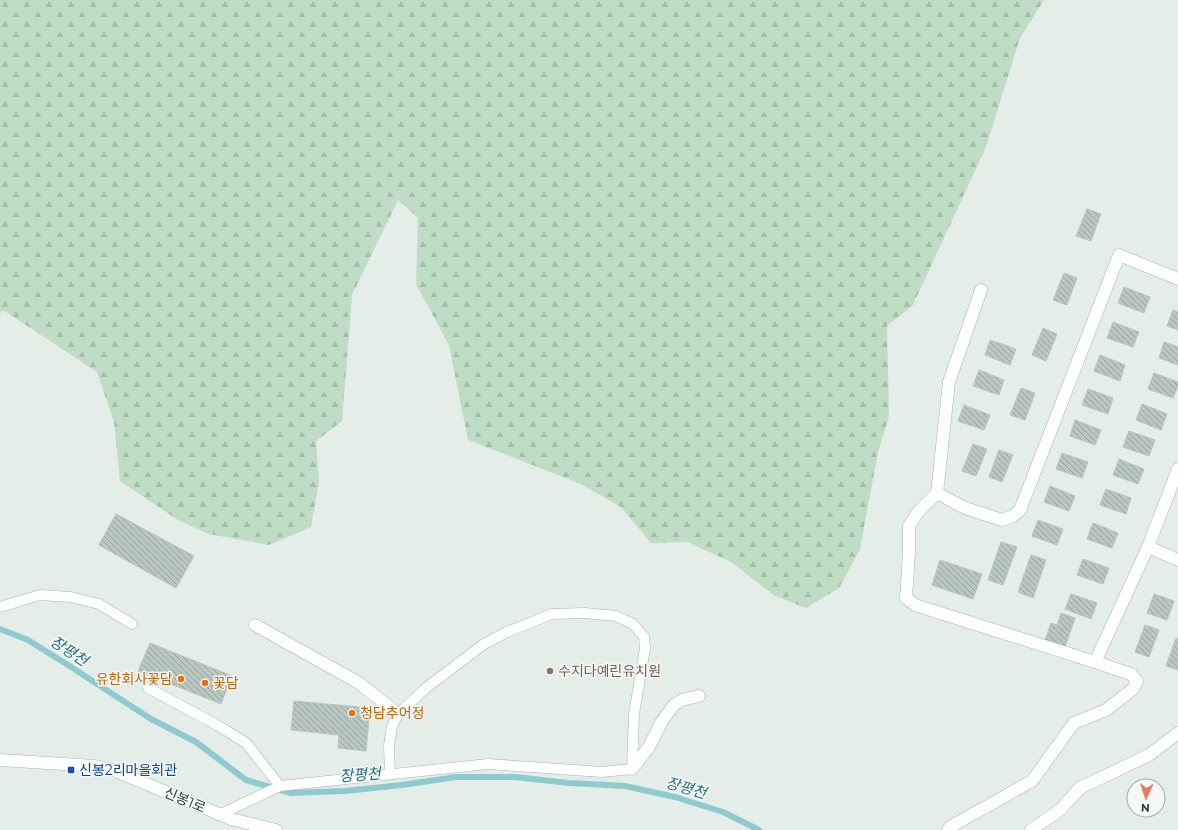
<svg xmlns="http://www.w3.org/2000/svg" width="1178" height="830" font-family="Montserrat,'Noto Sans KR',sans-serif">
<defs>
<pattern id="forest-firs" width="22" height="20" patternUnits="userSpaceOnUse"><rect width="22" height="20" fill="#beddc4"/><path d="M5 1l3.5 6h-7zM16 11l3.5 6h-7z" fill="#a3bfa9"/></pattern>
<pattern id="building-back-hatch" width="6" height="6" patternUnits="userSpaceOnUse"><rect width="6" height="6" fill="#b9c7c1"/><path d="M-1 5l2 2M0 0l6 6M5-1l2 2" fill="none" stroke="#96a39e"/></pattern>
</defs>
<rect width="100%" height="100%" fill="#e4ede8"/>
<path fill="url(#forest-firs)" d="M0,0H1044L1020,38L986,147L913,305L887,326L889,416L878,452L860,549L839,588L806,608L775,596L731,562L688,542L651,543L621,507L581,484L468,440L449,345L416,284L418,218L398,200L352,295L342,421L316,441L319,481L311,527L269,545L209,534L178,520L120,481L114,422L97,372L3,310L0,313Z"/>
<g fill="none" stroke-linecap="round" stroke-linejoin="round">
<path stroke="#8fcacf" stroke-width="6" d="M0,629L28,640L68,665L151,719L196,742L246,780L291,793L345,791L402,785L456,777H515L569,783L625,786L675,797L723,812L759,830"/>
</g>
<g fill="url(#building-back-hatch)" stroke="#b6c6be">
<path d="M1087,209L1101,214L1091,241L1076,236Z"/>
<path d="M1064,273L1077,278L1067,305L1053,300Z"/>
<path d="M1124,287L1150,297L1144,313L1118,303Z"/>
<path d="M1173,310L1178,312V330L1167,326Z"/>
<path d="M1113,322L1139,332L1133,347L1107,338Z"/>
<path d="M1043,328L1057,334L1046,361L1032,355Z"/>
<path d="M990,340L1016,349L1010,365L985,355Z"/>
<path d="M1164,342L1178,347V365L1159,358Z"/>
<path d="M1100,355L1125,365L1120,381L1094,371Z"/>
<path d="M979,370L1004,380L999,395L973,386Z"/>
<path d="M1154,373L1178,382V386L1173,398L1148,389Z"/>
<path d="M1021,388L1035,393L1025,420L1010,415Z"/>
<path d="M1088,389L1113,398L1108,414L1082,405Z"/>
<path d="M1142,404L1167,414L1161,430L1136,420Z"/>
<path d="M964,405L990,415L984,430L958,421Z"/>
<path d="M1075,420L1101,430L1095,445L1070,436Z"/>
<path d="M1129,431L1155,440L1149,456L1123,447Z"/>
<path d="M973,444L987,449L976,476L962,471Z"/>
<path d="M999,450L1013,455L1002,482L989,477Z"/>
<path d="M1062,453L1088,462L1082,478L1056,469Z"/>
<path d="M1119,459L1144,469L1138,484L1113,475Z"/>
<path d="M1050,486L1075,496L1069,511L1044,502Z"/>
<path d="M1106,489L1131,498L1126,514L1100,505Z"/>
<path d="M116,514L194,556L176,588L99,545Z"/>
<path d="M1038,520L1063,529L1057,545L1032,536Z"/>
<path d="M1093,523L1118,533L1112,548L1087,539Z"/>
<path d="M1001,542L1017,547L1003,585L988,580Z"/>
<path d="M1031,555L1046,560L1033,598L1018,592Z"/>
<path d="M1083,559L1109,568L1103,584L1077,575Z"/>
<path d="M940,560L982,574L973,599L932,585Z"/>
<path d="M1071,594L1097,603L1091,619L1065,609Z"/>
<path d="M1154,594L1174,601L1167,620L1147,613Z"/>
<path d="M1061,613L1075,618L1065,647L1045,640L1051,623L1057,625Z"/>
<path d="M1145,625L1159,630L1149,657L1135,652Z"/>
<path d="M1176,638L1178,639V670L1166,666Z"/>
<path d="M150,643L232,676L221,704L138,671Z"/>
<path d="M294,701L370,708L366,751L338,748L339,735L291,730Z"/>
</g>
<g fill="none" stroke-linecap="round" stroke-linejoin="round">
<defs>
<g id="lane">
<path d="M0,607L40,595L71,597L99,604L132,624"/>
<path d="M148,688L217,725L246,743L280,786"/>
<path d="M219,815L280,786L488,764L602,772L632,769L634,714L645,648L644,637L633,624L616,616L585,613L552,614L507,632L484,644L426,688L398,714L392,727L389,745L390,774"/>
</g>
<g id="street">
<path d="M981,290L949,382L937,493L965,508L1002,520L1013,516L1020,510L1119,255L1178,279"/>
<path d="M937,493L918,512L909,526V553L906,598L915,605L1095,662"/>
<path d="M1148,547L1178,560"/>
<path d="M255,625L359,683L398,714"/>
<path d="M632,769L649,747L662,721L674,705L682,700L699,696"/>
<path d="M948,830L950,827L1032,781L1074,723L1106,710L1133,689L1137,681L1131,674L1095,662L1148,547L1178,469"/>
<path d="M1031,830L1060,810L1080,788L1149,755L1178,733"/>
</g>
<path id="secondary" d="M0,760L95,766L113,770L231,819L276,830"/>
</defs>
<use href="#lane" stroke="#a7b5af" stroke-width="11"/>
<use href="#street" stroke="#a7b5af" stroke-width="13"/>
<use href="#secondary" stroke="#a3b8af" stroke-width="13"/>
<use href="#lane" stroke="#fff" stroke-width="10"/>
<use href="#street" stroke="#fff" stroke-width="12"/>
<use href="#secondary" stroke="#fff" stroke-width="12"/>
</g>
<circle fill="#8d6e63" stroke="#f4f9f6" stroke-width="1.5" cx="550" cy="671" r="4"/>
<g fill="#e8710a" stroke="#f4f9f6" stroke-width="1.5">
<circle cx="181" cy="679" r="4"/>
<circle cx="205" cy="683" r="4"/>
<circle cx="352" cy="713" r="4"/>
</g>
<rect fill="#1a4fb4" stroke="#f4f9f6" stroke-width="1.5" x="67" y="766" width="8" height="8" rx="2"/>
<g text-anchor="middle" stroke-width="3" stroke-linejoin="round" paint-order="stroke">
<g font-size="14" fill="#785e54" stroke="#f4f9f6" text-anchor="start">
<text x="558" y="676">수지다예린유치원</text>
</g>
<g font-size="14" fill="#c56008" stroke="#f4f9f6" text-anchor="start">
<text x="173" y="684" text-anchor="end">유한회사꽃담</text>
<text x="213" y="688">꽃담</text>
<text x="360" y="718">청담추어정</text>
</g>
<g font-size="14" fill="#164399" stroke="#f4f9f6" text-anchor="start">
<text x="79" y="775">신봉2리마을회관</text>
</g>
<g font-size="14" fill="#243e35" stroke="#f4f9f6">
<text transform="translate(185 800) rotate(23)" y="5">신봉1로</text>
</g>
<g font-size="15" font-style="italic" fill="#206f77" stroke="#f4f9f6">
<text transform="translate(69 651) rotate(33)" y="5">장평천</text>
<text transform="translate(360 775) rotate(-4)" y="5">장평천</text>
<text transform="translate(686 788) rotate(16)" y="5">장평천</text>
</g>
</g>
<g transform="translate(1146 798) rotate(183)"><circle r="19" fill="#f4f9f6" stroke="#a1aea9"/>
<path d="M0-3L7 15L0 10L-7 15Z" fill="#ec7a63"/>
<text y="-6" font-size="11" font-weight="bold" text-anchor="middle" fill="#243e35">N</text>
</g>
</svg>
